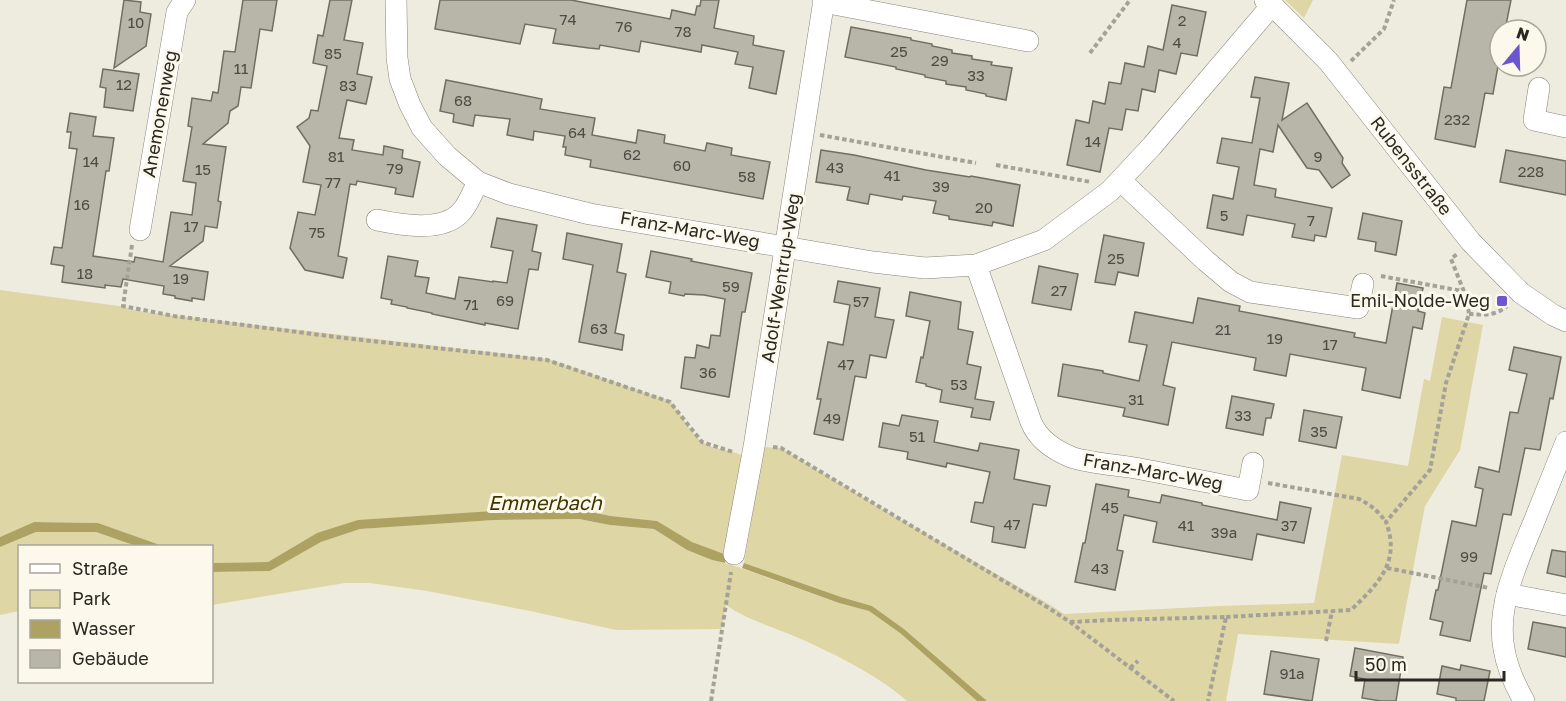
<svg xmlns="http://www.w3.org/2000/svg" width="1566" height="701" font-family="'Golos Text',sans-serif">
<rect width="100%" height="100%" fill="#eeecdf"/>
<g fill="#dfd6a5">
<path d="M1285,0H1313L1304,18Z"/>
<path d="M0,290L119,306L144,312L548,359L670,401C682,414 689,433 704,443C714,450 729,449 741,455L742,468L727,555L692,542L657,521L611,516L580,510L493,511L317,533L268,562L212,563V546H163L98,523L34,522L0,537Z"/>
<path d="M1442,317L1483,325L1460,450L1425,506L1399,644L1238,634L1226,701H987L904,629L872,606L841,597L744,563L764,447L781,448L886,511L1049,604L1064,614L1219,606L1314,603L1342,455L1408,466L1424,379L1430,381Z"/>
<path d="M579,519L610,525L654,529L687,550L712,560L732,565L839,603L869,611L900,633L977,701H907C877,674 827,650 789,634C767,625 746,619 726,605L722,629L616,630L530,611L427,591L370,583H345L212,605V572L270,571L321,542L360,529L493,520Z"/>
<path d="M36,532H96L136,546H20L19,611L0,615V547Z"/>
</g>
<g fill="#aea263">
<path d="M580,510L611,516L657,521L692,542L727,555L725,563L712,560L687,550L654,529L610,525L579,519L494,520L360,529L321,542L270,571L212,572V563L268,562L317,533L358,520L493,511Z"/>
<path d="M34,522L98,523L163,546H136L96,532H36L0,547V537Z"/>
<path d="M744,563L841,597L872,606L904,629L987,701H977L900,633L869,611L839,603L742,568Z"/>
</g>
<g fill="#b8b5a9" stroke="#706e62" stroke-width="1.5">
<path d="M124,0L141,2L140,12L151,14L146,46L114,68Z"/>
<path d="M243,0H277L272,31L260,29L251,88L241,87L238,106L230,111L228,123L203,144L226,147L218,201L221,202L217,228L205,226L203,241L170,266L208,272L204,300L192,298V301L175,298V296L163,294L164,286L123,279L121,287L105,285V288L62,282L64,266L51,264L54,247L62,248L77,149L69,148L71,132H67L70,113L96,117L93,136L114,138L109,171H106L93,256L134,262L135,257L163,262L171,212L192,215L196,183L183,181L192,127L188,126L192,98L211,101L213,92L218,93L224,51L235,52Z"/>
<path d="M330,0H352L344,40L363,43L357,74L372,77L366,104L347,100L339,138L354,140L352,150L383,155L384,146L403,150L402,158L420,162L413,197L395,194L396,188L357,181L356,185L350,184L338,256L347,258L343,278L305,270L290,248L298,212L315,215L321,185L303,182L310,146L297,127L309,118L311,110L318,111L327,66L313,63L318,35L323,36Z"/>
<path d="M440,0H571L670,19L672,10L695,15L697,6H700L701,0H719L714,28L754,36L753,45L784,51L776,94L749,88L753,67L735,64L738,52L702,45L701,52L641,41L639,52L600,45L599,49L589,48L553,43L556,29L525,24L520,44L481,37L435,29Z"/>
<path d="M1467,0H1511L1505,30H1500V55L1493,94L1485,93L1475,147L1435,139L1444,87L1451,88Z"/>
<path d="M1172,5L1206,12L1197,56L1181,53L1176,74L1159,70L1155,92L1142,89L1138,111L1126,109L1122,130L1109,128L1100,172L1067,165L1076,120L1089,123L1093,101L1105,104L1109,82L1121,84L1125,63L1144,67L1148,46L1163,50Z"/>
<path d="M851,27L911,38V40L932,44V46L952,50V53L972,56V59L992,62L991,65L1012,68L1006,100L986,96V94L966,90V87L946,84V81L925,77V75L896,69V67L845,57Z"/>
<path d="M103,69L139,74L133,111L104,107L106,88L100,87Z"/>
<path d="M1255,77L1289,83L1282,120L1307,103L1343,158L1342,163L1350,175L1332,188L1319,170L1307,168L1278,125L1273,152L1260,149L1254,185L1276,189L1275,197L1332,208L1326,237L1315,235L1314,241L1292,237L1295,224L1247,215L1243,235L1207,228L1213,195L1233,199L1239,167L1217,163L1222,138L1252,143L1260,98L1251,97Z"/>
<path d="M446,80L542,99L540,109L595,118L592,135L636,143L638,130L665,135L664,143L705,151L707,143L732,148L731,155L770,162L763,199L590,167L591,160L565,155L566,147H563L565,136L534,131L533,140L507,135L510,119L475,115L473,126L453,122L454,114L440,111Z"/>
<path d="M821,150L854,155L926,170L970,177L971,176L1020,185L1013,226L993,222L992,226L949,219V216L933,213L936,201L903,196L902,200L870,194L868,204L847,200L850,187L816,182Z"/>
<path d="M1506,150L1566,161V195L1500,182Z"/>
<path d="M1363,213L1402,221L1396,255L1375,251L1376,242L1358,239Z"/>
<path d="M497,218L537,225L532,251L541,253L538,270L529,269L518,329L485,323V325L432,314V313L407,308V307L391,304L392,300L381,298L388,256L418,261L415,276L429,278L426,293L455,299L459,277L493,282V281L507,283L513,251L491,247Z"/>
<path d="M567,233L622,244L617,272L626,274L615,333L624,335L622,350L579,342L593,265L563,259Z"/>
<path d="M1104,235L1144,243L1138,276L1118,272L1115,285L1095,282Z"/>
<path d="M651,251L692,259L691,261L752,273L745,312H742L729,397L681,388L685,357L695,358L697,345L709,348L711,335L720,336L725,299L704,295L685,294L684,296L669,293L671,282L646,277Z"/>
<path d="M1039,266L1078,274L1071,310L1032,303Z"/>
<path d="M838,281L880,288L875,317L894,320L886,358L870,355L866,378L855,376L843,440L814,434L821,399H817L828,342L843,345L850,305L834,302Z"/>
<path d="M1397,283L1423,288L1418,311L1425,313L1422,329L1413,327L1400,398L1362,390L1366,368L1290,354L1286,376L1254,370L1256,358L1172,342L1163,385L1175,388L1168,425L1123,416L1125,408L1058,396L1063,364L1103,371V373L1139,381L1147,345L1129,342L1135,312L1193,323L1198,298L1240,306L1239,311L1355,333L1354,337L1386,343Z"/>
<path d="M910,292L961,302L958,329L973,332L967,364L981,367L975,399L994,402L990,420L971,417L973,408L940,402L942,390L926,386V384L916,382L921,357L923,358L930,321L906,316Z"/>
<path d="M1514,347L1561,357L1553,399L1550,398L1540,450L1525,448L1511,515L1503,514L1491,574L1484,573L1470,641L1440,635L1443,622L1430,619L1436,590H1438L1452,521L1476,526L1483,489L1475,487L1479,467L1499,472L1510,412L1518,413L1527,374L1509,370Z"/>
<path d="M1232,396L1274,404L1271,418H1266L1263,435L1226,428Z"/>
<path d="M1304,410L1342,417L1336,448L1299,441Z"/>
<path d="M902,415L938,421L934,442L978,451L980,443L1019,450L1014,479L1050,486L1046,506L1033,504L1025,548L992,542L994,527L971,522L975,502L983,503L990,472L947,463L946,467L907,459L908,452L879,447L883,423L899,426Z"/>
<path d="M1096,484L1129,490L1128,497L1160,503L1162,495L1202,503V505L1277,520L1280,502L1311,508L1304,543L1257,534L1252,560L1153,542L1157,522L1124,515L1117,550L1123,551L1115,590L1075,582L1083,543H1085Z"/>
<path d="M1552,550L1566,552V577L1547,573Z"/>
<path d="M1533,622L1566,628V657L1528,649Z"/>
<path d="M1355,648L1403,657L1396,701H1381L1362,698L1365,679L1350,676Z"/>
<path d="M1271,651L1319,659L1312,701L1264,694Z"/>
<path d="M1461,665L1490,671L1484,701H1456V698L1437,694L1442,666L1460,670Z"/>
</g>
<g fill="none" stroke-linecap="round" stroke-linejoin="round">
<defs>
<g id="minor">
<path d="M396,0L397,58L400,79L410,105L422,128L447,156L478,182L509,194L590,214L873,262L925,268L976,265L1044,240L1110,191L1152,146L1272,5"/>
<path d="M1265,0L1272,5L1328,61L1471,242L1521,293L1553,315L1566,321"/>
<path d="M823,2L1028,41"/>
<path d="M1539,88L1534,120L1566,127"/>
<path d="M1121,181L1206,261L1231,282L1250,292L1358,308L1363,284"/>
<path d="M377,220C401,225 444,233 462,211C469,203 473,191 478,182"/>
<path d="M140,230L177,12L185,0"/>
<path d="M976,265L1031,422C1038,439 1054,450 1071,457C1087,463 1117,465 1135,468C1173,475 1211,483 1248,490L1253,463"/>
<path d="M734,554L754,447L824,0"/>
<path d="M1507,594L1566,605"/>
<path d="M1524,701C1515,685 1507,668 1504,649C1496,606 1517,563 1533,524C1544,497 1555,469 1566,442"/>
</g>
</defs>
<use href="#minor" stroke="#888579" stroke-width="22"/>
<g stroke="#a4a298" stroke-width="4" stroke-dasharray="4.5 3" stroke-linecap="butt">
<path d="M1090,53L1130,0"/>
<path d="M1351,61L1384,29L1394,0"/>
<path d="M820,135L976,163"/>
<path d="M996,165L1091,182"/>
<path d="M132,245L123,306L174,316L344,338L547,360L670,402L702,442L733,452"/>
<path d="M1381,276L1462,291"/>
<path d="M1469,314C1482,315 1496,316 1507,306"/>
<path d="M773,447L781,448L1044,605L1070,622L1174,701"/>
<path d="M1268,483L1359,499C1371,505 1378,511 1386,522"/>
<path d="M1387,568L1489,588"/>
<path d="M1226,617L1351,610C1378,584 1401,562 1386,522L1430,470L1446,383L1469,314L1467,299L1451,259L1457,254"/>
<path d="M1070,622L1110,620L1226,617L1208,701"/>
<path d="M1326,641L1332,611"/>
<path d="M1130,668L1138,661"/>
<path d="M711,701L731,572"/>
</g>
<use href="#minor" stroke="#fff" stroke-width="21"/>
</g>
<rect fill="#6c56cf" stroke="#fcf9ec" stroke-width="2" x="1496" y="295" width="12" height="12" rx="3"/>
<g text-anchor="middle" stroke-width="6" stroke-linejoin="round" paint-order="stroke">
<g font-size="15" fill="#4d4b44">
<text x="568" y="25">74</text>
<text x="1182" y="26">2</text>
<text x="136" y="28">10</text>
<text x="624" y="32">76</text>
<text x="683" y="37">78</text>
<text x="1177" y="48">4</text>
<text x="899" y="57">25</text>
<text x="333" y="59">85</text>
<text x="940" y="66">29</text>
<text x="241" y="74">11</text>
<text x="976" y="81">33</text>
<text x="124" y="90">12</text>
<text x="348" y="91">83</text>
<text x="463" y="106">68</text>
<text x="1457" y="125">232</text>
<text x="577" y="138">64</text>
<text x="1093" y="147">14</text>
<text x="632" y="160">62</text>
<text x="336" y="162">81</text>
<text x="1318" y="162">9</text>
<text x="91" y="167">14</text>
<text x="682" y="171">60</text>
<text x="835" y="173">43</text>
<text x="395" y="174">79</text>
<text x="203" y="175">15</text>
<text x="1531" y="177">228</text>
<text x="892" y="181">41</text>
<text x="747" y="182">58</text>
<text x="333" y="188">77</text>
<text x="941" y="192">39</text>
<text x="82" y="210">16</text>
<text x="984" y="213">20</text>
<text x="1224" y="221">5</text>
<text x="1311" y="226">7</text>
<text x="191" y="232">17</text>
<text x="317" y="238">75</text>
<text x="1116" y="264">25</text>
<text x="85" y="279">18</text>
<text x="181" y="284">19</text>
<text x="731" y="292">59</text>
<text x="1059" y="296">27</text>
<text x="505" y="306">69</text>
<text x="861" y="307">57</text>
<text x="471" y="310">71</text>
<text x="599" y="334">63</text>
<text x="1223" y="335">21</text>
<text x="1275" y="344">19</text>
<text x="1330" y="350">17</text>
<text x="846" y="370">47</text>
<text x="708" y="378">36</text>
<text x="959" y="390">53</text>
<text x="1136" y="405">31</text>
<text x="1243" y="421">33</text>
<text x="832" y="424">49</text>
<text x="1319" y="437">35</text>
<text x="917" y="442">51</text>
<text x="1110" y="513">45</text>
<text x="1012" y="530">47</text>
<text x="1186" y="531">41</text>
<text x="1289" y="531">37</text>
<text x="1224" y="538">39a</text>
<text x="1469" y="562">99</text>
<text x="1100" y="574">43</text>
<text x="1292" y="679">91a</text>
</g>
<g font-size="18" fill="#292823" stroke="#fcf9ec">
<text transform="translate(160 114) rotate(-80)" y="6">Anemonenweg</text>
<text transform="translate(1411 166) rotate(52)" y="6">Rubensstraße</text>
<text transform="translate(690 230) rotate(10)" y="6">Franz-Marc-Weg</text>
<text transform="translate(781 278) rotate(-81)" y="6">Adolf-Wentrup-Weg</text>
<text transform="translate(1153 472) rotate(10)" y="6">Franz-Marc-Weg</text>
</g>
<g font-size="18" fill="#292823" stroke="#fcf9ec" text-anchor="end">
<text x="1490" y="307">Emil-Nolde-Weg</text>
</g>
<g font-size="20" font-style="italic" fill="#3f3600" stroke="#fcf9ec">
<text x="545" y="510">Emmerbach</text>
</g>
</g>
<rect x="18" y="545" width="195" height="138" fill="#fcf9ec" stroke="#a8a59c" stroke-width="1.5"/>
<rect x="30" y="564" width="30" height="9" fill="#ffffff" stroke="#a8a59c" stroke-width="1.5"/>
<text x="72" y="575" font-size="18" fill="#292823">Straße</text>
<rect x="30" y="590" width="30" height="18" fill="#dfd6a5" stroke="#a8a59c" stroke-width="1.5"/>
<text x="72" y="605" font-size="18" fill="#292823">Park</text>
<rect x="30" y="620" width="30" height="18" fill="#aea263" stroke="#a8a59c" stroke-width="1.5"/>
<text x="72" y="635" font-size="18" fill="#292823">Wasser</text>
<rect x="30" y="650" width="30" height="18" fill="#b8b5a9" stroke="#a8a59c" stroke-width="1.5"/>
<text x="72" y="665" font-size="18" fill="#292823">Gebäude</text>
<g transform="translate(1518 48) rotate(19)"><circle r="28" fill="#fcf9ec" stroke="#a8a59c" stroke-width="1.5"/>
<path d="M0-4.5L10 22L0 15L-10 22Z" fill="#6c56cf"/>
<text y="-9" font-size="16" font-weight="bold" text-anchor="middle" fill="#292823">N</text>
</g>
<path d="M1356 671v9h148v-9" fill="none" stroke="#292823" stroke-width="3"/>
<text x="1365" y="671" font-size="18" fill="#292823" stroke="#fcf9ec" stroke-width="4.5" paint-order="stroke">50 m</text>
</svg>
